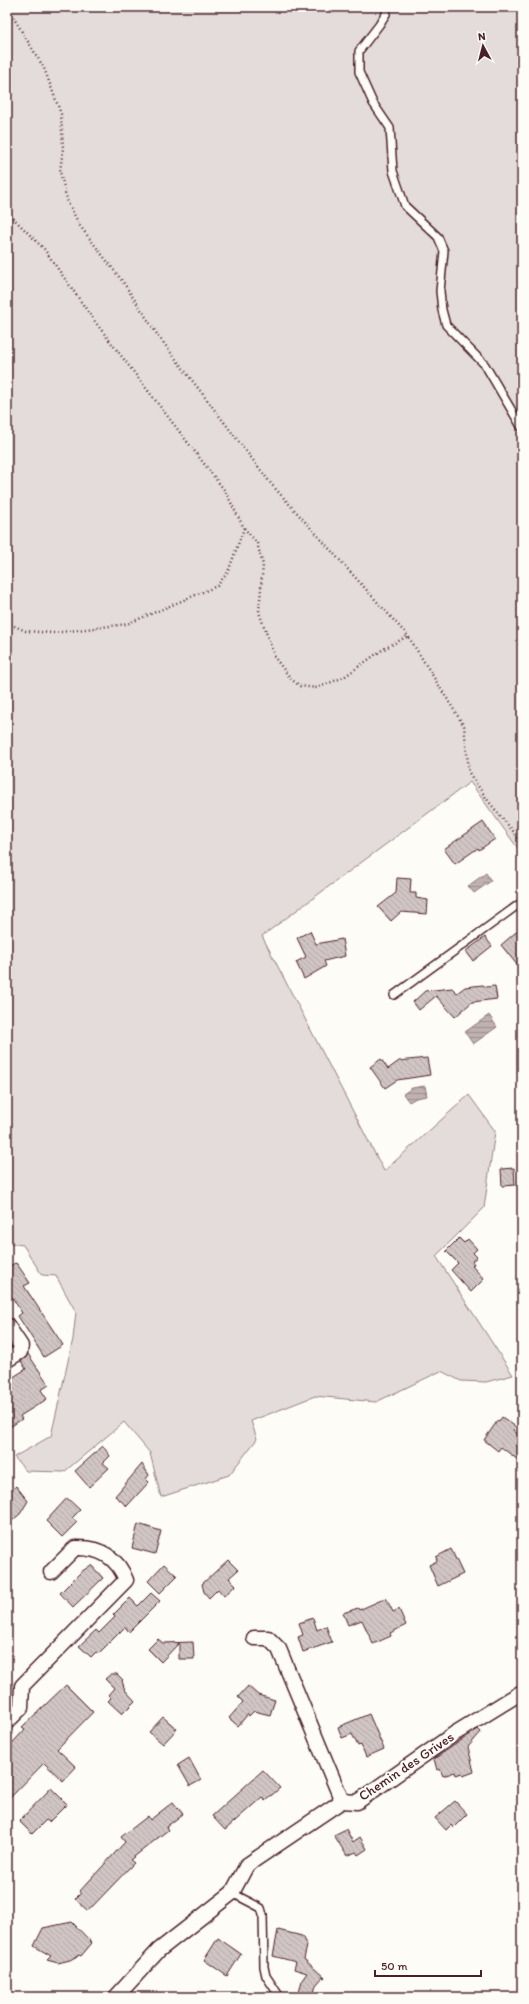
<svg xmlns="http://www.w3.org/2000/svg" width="529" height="2004" font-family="Itim,sans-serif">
<defs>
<pattern id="water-rules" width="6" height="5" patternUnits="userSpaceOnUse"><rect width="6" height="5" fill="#c0b1b1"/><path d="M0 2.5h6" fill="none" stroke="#9e8f90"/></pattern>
<pattern id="building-back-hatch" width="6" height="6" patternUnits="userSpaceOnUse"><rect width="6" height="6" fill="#d0c5c4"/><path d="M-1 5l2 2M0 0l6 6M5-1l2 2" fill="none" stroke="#b4a9a9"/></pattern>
</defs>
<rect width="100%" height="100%" fill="#fdfcf7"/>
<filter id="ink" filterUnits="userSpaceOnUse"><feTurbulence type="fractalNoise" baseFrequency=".025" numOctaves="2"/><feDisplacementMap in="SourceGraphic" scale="8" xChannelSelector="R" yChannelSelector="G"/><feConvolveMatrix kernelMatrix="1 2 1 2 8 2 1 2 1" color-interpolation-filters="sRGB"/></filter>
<g filter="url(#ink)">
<path fill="#e3dcda" stroke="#967e82" d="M7,7H522V854L470,782L262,936L384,1171L469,1095L495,1131L484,1208L436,1256L513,1375L486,1382L461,1381L441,1371L376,1402L315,1396L251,1421L257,1439L229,1475L161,1497L150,1453L124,1422L64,1472L26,1471L14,1457L51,1436L73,1339L76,1312L56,1276L42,1275L23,1245L7,1243Z"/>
<g fill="url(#water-rules)" stroke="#91777b">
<path d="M486,873L491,881L474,893L468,886Z"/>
<path d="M489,1015L497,1027L473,1044L465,1032Z"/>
<path d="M425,1086L427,1096L416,1098L409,1102L403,1094L412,1088Z"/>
</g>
<g fill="url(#building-back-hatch)" stroke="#4a1f2b">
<path d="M483,822L495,839L479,850L478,848L455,864L444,849Z"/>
<path d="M397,878L411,879L410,893H416V898L428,900L427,914L401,912L391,921L378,907L396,893Z"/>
<path d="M522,927V971L501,945Z"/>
<path d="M310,931L316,944L342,939L345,956L324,961L326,966L304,979L296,962L306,957L297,938Z"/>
<path d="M485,937L492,946L473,961L466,951Z"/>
<path d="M483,985L486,987L495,986L497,999L472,1002L455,1017L436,996L419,1010L413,1002L425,991L452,988L457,993L465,987Z"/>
<path d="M427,1058L430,1075L397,1080L385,1088L370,1067L381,1059L388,1069L399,1061Z"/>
<path d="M514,1168L515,1185L502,1186L501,1169Z"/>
<path d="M459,1238L464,1243L468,1239L477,1249L473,1253L477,1257L472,1261L474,1264L472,1266L484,1279L471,1292L451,1270L458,1263L446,1251Z"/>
<path d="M15,1263L17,1264L30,1283L24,1286L63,1345L44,1357L18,1316L22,1313L12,1297L7,1299V1268Z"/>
<path d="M28,1354L49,1385L41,1390L47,1399L20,1416L22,1419L7,1429V1381L26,1369L21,1361Z"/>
<path d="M502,1417L516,1427L513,1430L522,1437L516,1445L522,1449V1463L501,1447L498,1451L484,1440L498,1420L499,1421Z"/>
<path d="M103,1446L110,1456L103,1463L109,1468L89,1487L75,1471Z"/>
<path d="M142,1464L149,1475L146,1479L149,1482L127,1506L115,1496Z"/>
<path d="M16,1486L28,1501L20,1514L7,1525V1494Z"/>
<path d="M67,1498L80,1510L72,1518L77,1522L62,1537L46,1521Z"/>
<path d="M138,1524L161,1531L155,1554L132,1548Z"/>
<path d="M451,1549L463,1574L438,1586L429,1565L437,1561L436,1557Z"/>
<path d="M228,1560L238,1570L229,1578L236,1585L224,1596L218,1589L209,1598L204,1592L202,1584Z"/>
<path d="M164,1564L177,1576L160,1593L148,1581Z"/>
<path d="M91,1565L103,1578L73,1607L60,1593L81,1572Z"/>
<path d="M151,1593L160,1601L129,1632L125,1627L98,1654L96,1652L91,1657L79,1646L96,1630L99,1633L115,1617L113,1615L130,1598L138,1606Z"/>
<path d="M386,1598L393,1612L399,1609L406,1625L390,1633L391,1636L373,1644L362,1620L348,1625L343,1613L358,1608L359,1610Z"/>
<path d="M313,1618L317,1630L326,1626L332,1642L303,1652L298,1637L303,1635L299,1623Z"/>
<path d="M158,1639L163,1643L193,1642L194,1659H179V1643L161,1662L148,1649Z"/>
<path d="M111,1674H117L123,1680L122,1681L125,1690L135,1701L122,1714L108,1701L111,1698L108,1695L114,1688L105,1679Z"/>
<path d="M66,1685L93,1712L57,1749L76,1767L63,1781L44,1763L7,1801V1749L25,1729L22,1727Z"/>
<path d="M248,1686L258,1695L275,1700L270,1715L254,1711L249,1716L248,1714L238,1726L229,1718L243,1702L238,1697Z"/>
<path d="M369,1714L384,1749L366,1757L361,1745L358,1746L352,1734L342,1738L338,1727Z"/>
<path d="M163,1717L177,1729L163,1744L149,1732Z"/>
<path d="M478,1729L481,1732L468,1747L474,1772L463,1776L462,1773L456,1775L455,1772L443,1776L440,1769L437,1770L434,1759Z"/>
<path d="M189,1758L201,1780L190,1786L178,1765Z"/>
<path d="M263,1770L280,1788L265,1801L262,1797L225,1830L212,1816Z"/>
<path d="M51,1788L67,1804L49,1822L46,1820L32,1834L19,1821Z"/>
<path d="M455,1801L467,1814L453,1828L451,1825L446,1830L435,1818Z"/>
<path d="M173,1802L183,1814L166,1827L168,1830L130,1860L134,1863L88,1911L75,1899L81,1893L79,1892L125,1842L121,1837L148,1816L150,1820Z"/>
<path d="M346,1829L353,1842L360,1837L367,1849L358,1855L356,1852L347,1856L334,1835Z"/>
<path d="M72,1922L92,1943L81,1956L79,1955L70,1960L58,1963L47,1960L51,1956L34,1946L43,1928Z"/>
<path d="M278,1930L302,1936L307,1946L304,1959L325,1978L323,1977L316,1985L313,1997H298L302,1980L307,1973L294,1969L296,1962L273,1956Z"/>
<path d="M218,1938L241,1954L227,1976L204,1960Z"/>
</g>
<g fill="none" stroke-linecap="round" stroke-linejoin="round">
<defs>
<g id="lane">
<path d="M387,7L386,14L379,25L359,51V72L373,103L390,128L393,171L405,206L438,237L444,251L440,291L442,310L446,325L485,365L522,428"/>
<path d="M394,995L522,902"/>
<path d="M232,1893L261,1908L263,1915L264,1967L266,1976L280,1997"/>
</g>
<g id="street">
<path d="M7,1325L21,1346L20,1352L7,1360"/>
<path d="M254,1638H268L279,1649L342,1801"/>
<path d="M7,1722L21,1708L22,1686L126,1580C117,1557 100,1547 75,1548L51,1572"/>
<path d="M116,1997L159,1950L232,1893L247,1865L342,1801L357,1802L454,1734L522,1692"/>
</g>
</defs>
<use href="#lane" stroke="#4a1f2b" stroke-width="10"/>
<use href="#street" stroke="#4a1f2b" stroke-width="17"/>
<g stroke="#4a1f2b" stroke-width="2.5" stroke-dasharray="1 3" stroke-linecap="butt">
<path d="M7,7L44,68L61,114L63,148L60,172L68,203L80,226L123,282L159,337L272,485L408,636L464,726L469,773L489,802L522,842"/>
<path d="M7,212L44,249L96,323L225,491L244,528L228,572L217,586L127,624L53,633L26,631L7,623"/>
<path d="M244,528L257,543L263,565L259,612L275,658L291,679L300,686L317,688L344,677L382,650L408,636"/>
</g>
<use href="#lane" stroke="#fdfcf7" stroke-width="7"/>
<use href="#street" stroke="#fdfcf7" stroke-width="14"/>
</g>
</g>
<g text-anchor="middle" stroke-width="4" stroke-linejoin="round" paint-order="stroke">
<g font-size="14" fill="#4a1f2b" stroke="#fdfcf7">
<text transform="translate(406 1766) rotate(-34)" y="5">Chemin des Grives</text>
</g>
</g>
<rect width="529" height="2004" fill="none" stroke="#fdfcf7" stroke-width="24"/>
<rect x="12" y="12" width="505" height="1980" fill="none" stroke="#4a1f2b" stroke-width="1.5" filter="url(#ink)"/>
<g transform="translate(483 46) rotate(353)" stroke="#fdfcf7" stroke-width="3" paint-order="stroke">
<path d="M0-3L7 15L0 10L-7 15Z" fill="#4a1f2b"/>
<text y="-6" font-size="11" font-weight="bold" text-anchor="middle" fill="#4a1f2b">N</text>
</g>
<path d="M375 1970v6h106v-6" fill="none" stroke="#4a1f2b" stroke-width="2"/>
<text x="381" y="1970" font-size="12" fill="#4a1f2b" stroke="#fdfcf7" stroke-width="3" paint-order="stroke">50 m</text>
</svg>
